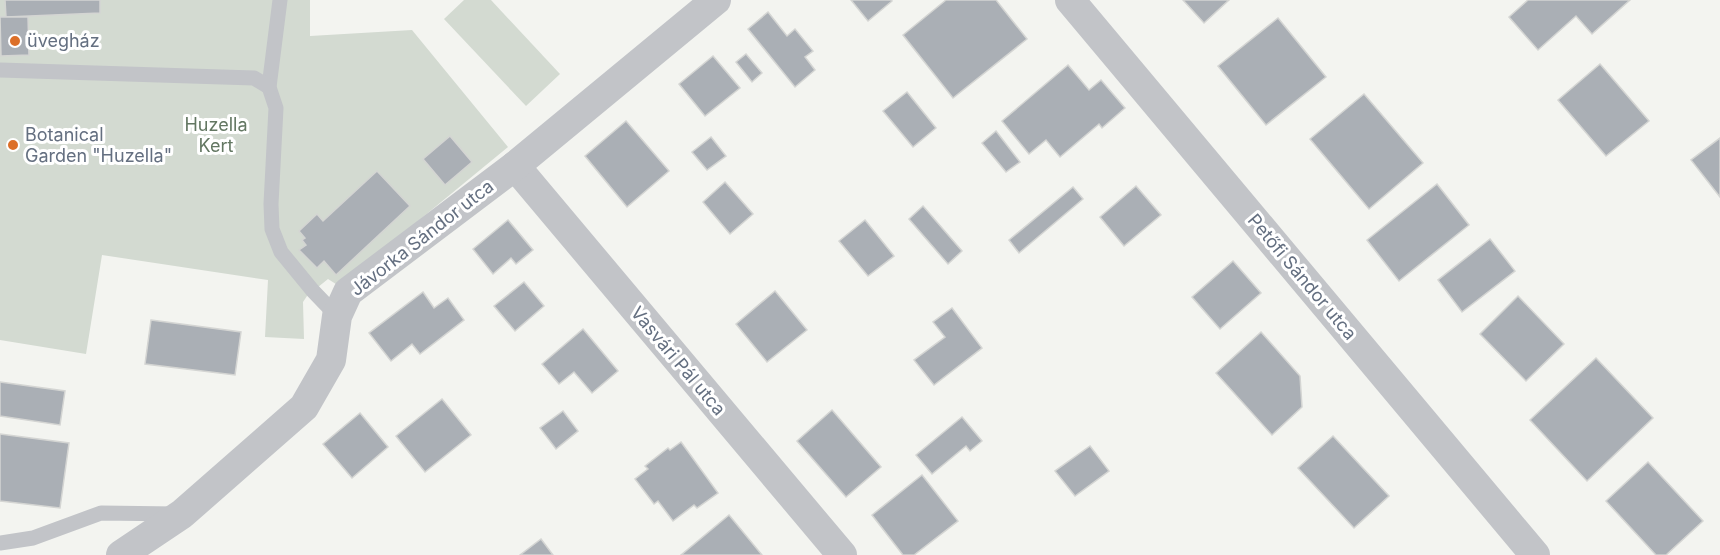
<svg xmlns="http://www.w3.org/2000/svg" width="1720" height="555" font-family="Inter,sans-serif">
<rect width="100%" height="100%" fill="#f3f4f0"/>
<g fill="#d3dad1">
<path d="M0,0H310V36L412,30L508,147L339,286L328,279L307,296L303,302L304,339L265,337L268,280L102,255L86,354L0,340Z"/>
<path d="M464,0H491L560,74L526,106L444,19Z"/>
</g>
<g fill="#aaafb5" stroke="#d4d5d3" stroke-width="1.5">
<path d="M5,0H100V13L6,17Z"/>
<path d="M851,0H891L892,1L868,21Z"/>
<path d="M946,0H996L1027,39L953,98L903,35Z"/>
<path d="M1183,0H1229L1204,23Z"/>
<path d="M1528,0H1630L1592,34L1576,16L1538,50L1509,17Z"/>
<path d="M768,12L787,36L795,29L813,51L805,57L815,70L795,87L748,29Z"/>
<path d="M0,17H28L29,55L1,56Z"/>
<path d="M1278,18L1326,77L1266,125L1218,66Z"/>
<path d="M746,54L762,73L752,82L736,62Z"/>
<path d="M713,56L740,88L705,116L679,84Z"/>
<path d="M1600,64L1649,121L1606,156L1558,100Z"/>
<path d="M1068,65L1089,90L1101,80L1125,108L1102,128L1099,124L1060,157L1046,140L1029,154L1002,121Z"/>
<path d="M907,92L936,128L913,147L883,111Z"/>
<path d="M1364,94L1423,163L1369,209L1310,139Z"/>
<path d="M626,121L669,171L627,207L585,156Z"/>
<path d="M996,131L1020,162L1006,172L982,143Z"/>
<path d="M450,136L472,162L445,185L423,159Z"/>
<path d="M711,137L726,156L707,170L692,152Z"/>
<path d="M1720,138V197L1691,160Z"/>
<path d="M377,171L410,206L336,275L324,261L317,268L299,250L306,245L302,240L305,238L299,231L317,214L323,221Z"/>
<path d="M725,182L753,214L730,234L703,202Z"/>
<path d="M1437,184L1469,225L1399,281L1367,240Z"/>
<path d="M1136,186L1161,215L1124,246L1100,217Z"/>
<path d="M1073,187L1083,199L1019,253L1009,240Z"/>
<path d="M923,206L962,251L948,264L909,219Z"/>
<path d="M508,220L533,250L516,264L511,258L493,274L473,249Z"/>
<path d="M865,220L894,256L868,276L839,241Z"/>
<path d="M1490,239L1515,271L1462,312L1438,280Z"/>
<path d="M1233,261L1261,293L1220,329L1192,297Z"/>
<path d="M524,282L544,306L515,331L494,306Z"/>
<path d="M775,291L807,330L767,362L736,324Z"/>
<path d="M423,292L434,308L448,298L464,320L420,354L412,344L391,361L369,333Z"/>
<path d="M1518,296L1564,344L1526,381L1480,334Z"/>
<path d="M952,308L982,348L934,385L914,360L945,337L933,322Z"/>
<path d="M151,320L241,332L235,375L145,364Z"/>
<path d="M583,329L618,371L592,393L574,372L559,384L542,364Z"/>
<path d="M1261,332L1300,376L1302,407L1272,435L1216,373Z"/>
<path d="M1596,358L1653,418L1587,481L1530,420Z"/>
<path d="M0,382L65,391L60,425L0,416Z"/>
<path d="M442,399L471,435L425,472L396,436Z"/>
<path d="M832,410L881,467L846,497L797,441Z"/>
<path d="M563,411L578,431L556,449L540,428Z"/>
<path d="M360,413L388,447L352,478L323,444Z"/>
<path d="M962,417L982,441L970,451L966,446L932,474L916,455Z"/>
<path d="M0,434L69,443L60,508L0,501Z"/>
<path d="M1333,436L1389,496L1354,528L1298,468Z"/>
<path d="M681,442L718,493L697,508L694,505L673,521L658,501L654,504L635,479L648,469L645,466L668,448L670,450Z"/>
<path d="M1090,446L1109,471L1075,496L1055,471Z"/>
<path d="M1648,462L1703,521L1666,555H1656L1606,501Z"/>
<path d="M922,475L958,521L914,555H903L872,515Z"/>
<path d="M729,515L762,555H681Z"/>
<path d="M541,539L553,555H520Z"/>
</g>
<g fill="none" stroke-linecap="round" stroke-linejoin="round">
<g stroke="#c2c4c8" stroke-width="15">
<path d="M280,0L269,87L276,108L271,204L272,229L281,252L313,291L337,316"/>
<path d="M0,70L254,78L269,87"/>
<path d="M0,543L33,538L101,513L176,514"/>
</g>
<g stroke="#c2c4c8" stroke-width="30">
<path d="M1070,0L1535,555"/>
<path d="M515,166L842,555"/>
<path d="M121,555L182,514L304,407L331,360L337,316L348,292L515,166L716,0"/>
</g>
</g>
<g fill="#dc6f28" stroke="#fff" stroke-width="2">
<circle cx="15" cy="41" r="6"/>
<circle cx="13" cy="145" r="6"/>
</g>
<g text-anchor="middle" stroke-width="6" stroke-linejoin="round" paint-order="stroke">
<g font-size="18" fill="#646f80" stroke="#fff" text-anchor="start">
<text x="27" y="47">üvegház</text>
<text x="25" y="141">Botanical<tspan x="25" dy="21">Garden "Huzella"</tspan></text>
</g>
<g font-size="18" fill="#637762" stroke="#fff">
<text x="216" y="131">Huzella<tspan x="216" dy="21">Kert</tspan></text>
</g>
<g font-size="18" fill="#646f80" stroke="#fff">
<text transform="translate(422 238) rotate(-38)" y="6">Jávorka Sándor utca</text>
<text transform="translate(1302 277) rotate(50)" y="6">Petőfi Sándor utca</text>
<text transform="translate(678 361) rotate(50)" y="6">Vasvári Pál utca</text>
</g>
</g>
</svg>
